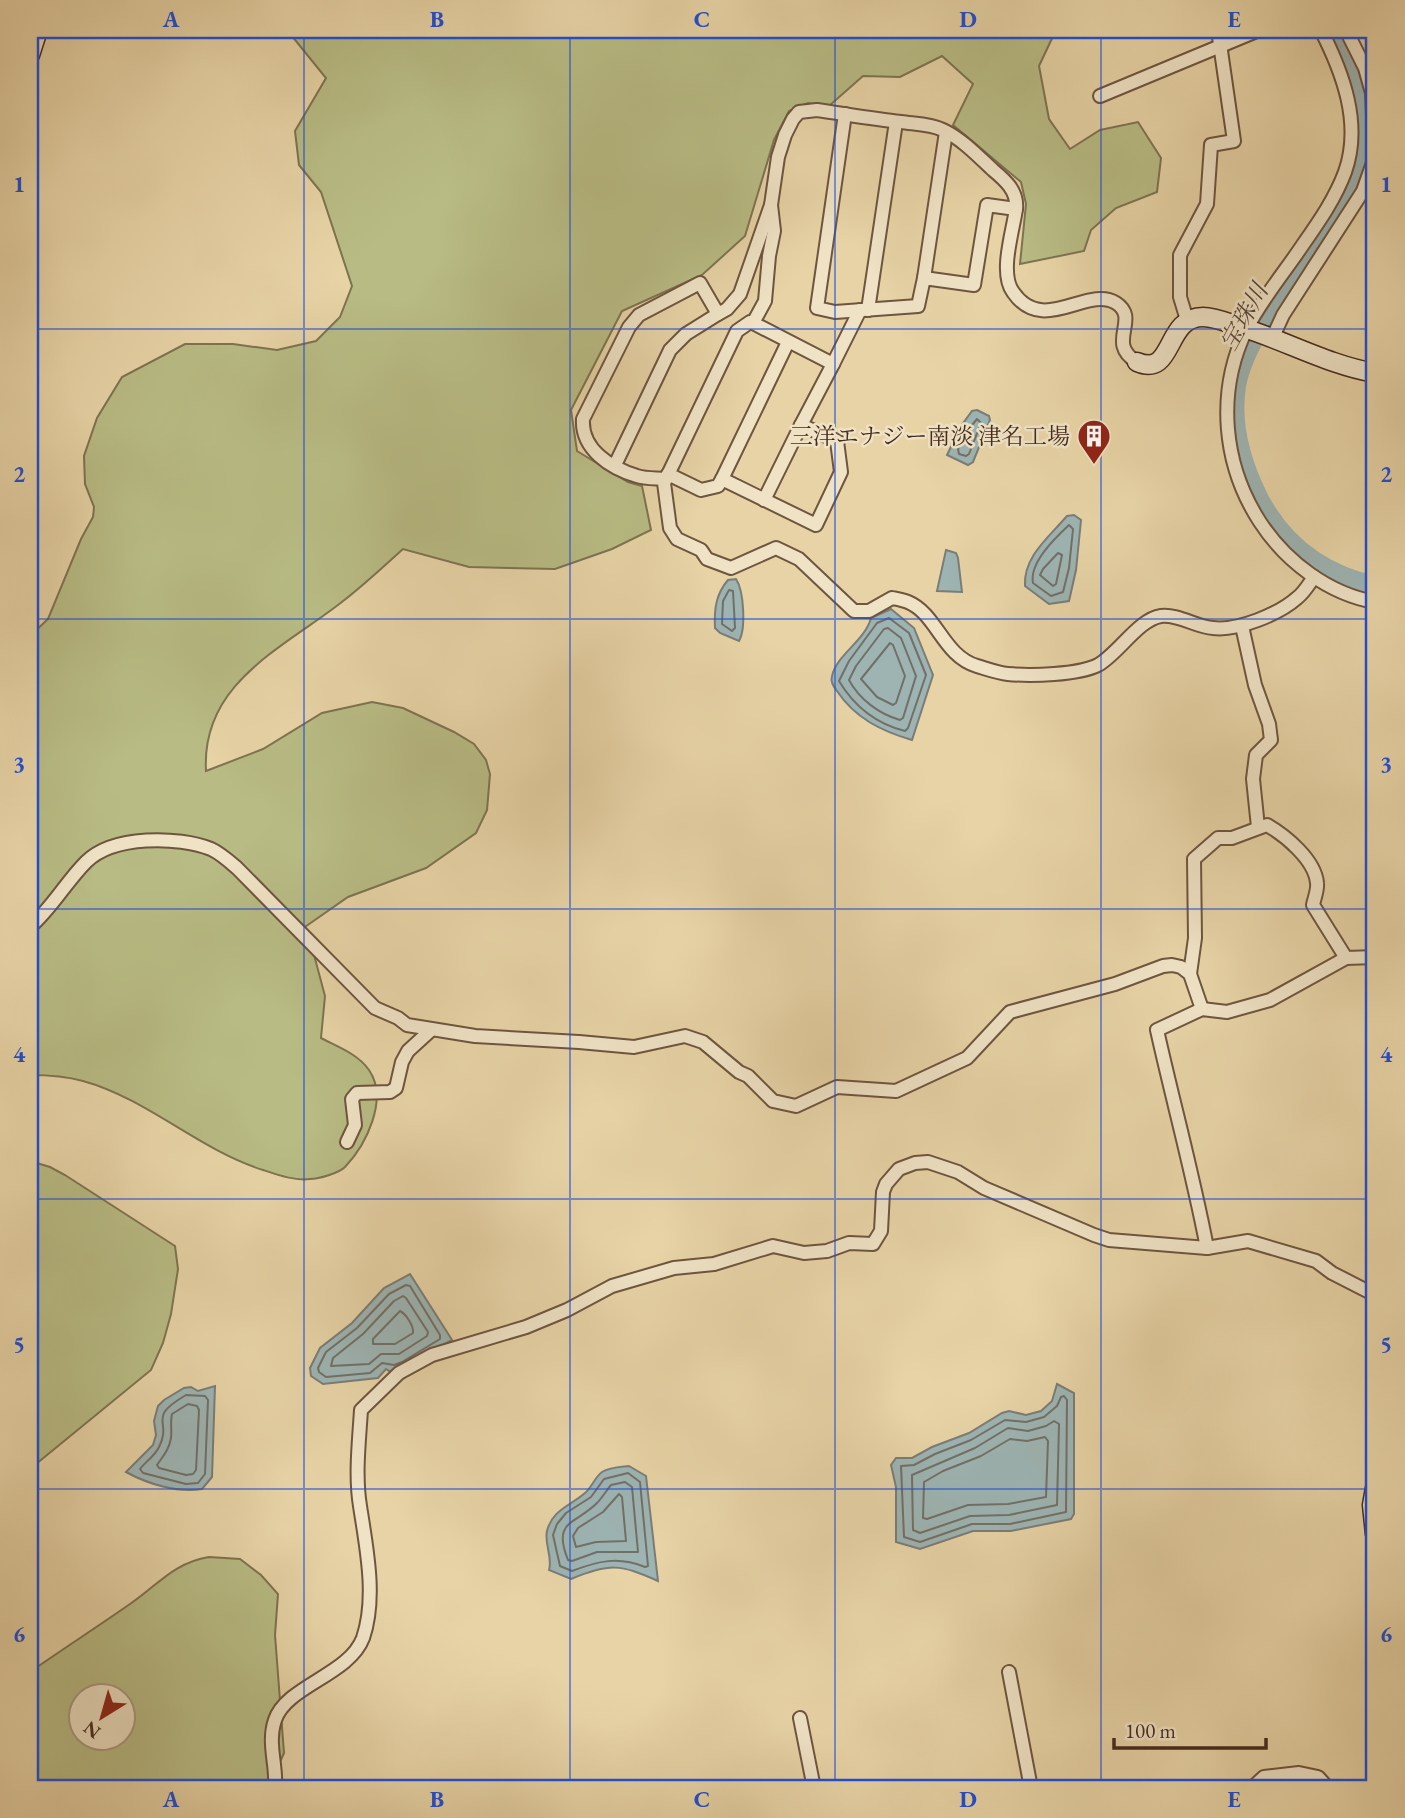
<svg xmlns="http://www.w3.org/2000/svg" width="1405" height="1818" font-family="'EB Garamond','Noto Serif JP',serif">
<rect width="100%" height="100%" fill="#e7d3a6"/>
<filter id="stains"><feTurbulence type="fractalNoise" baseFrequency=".00286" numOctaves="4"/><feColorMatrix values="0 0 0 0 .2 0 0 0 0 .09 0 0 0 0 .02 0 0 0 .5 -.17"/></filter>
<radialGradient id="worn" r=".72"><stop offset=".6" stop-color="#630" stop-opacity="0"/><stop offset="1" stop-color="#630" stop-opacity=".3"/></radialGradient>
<g fill="#b8bb84" stroke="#7e7350" stroke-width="2" fill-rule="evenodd">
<path d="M287,30H1056L1039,66L1049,119L1070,149L1100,130L1138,122L1161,158L1157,192L1116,208L1091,230L1084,251L1020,264L1026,204L1021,182L953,125L973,84L942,56L900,77L863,76L829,106L808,103L789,111L774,140L745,236L702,275L622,311L571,410L577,451L628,482L642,486L651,530L612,549L555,569L469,567L403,549C382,568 361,588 338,605C279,650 201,685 206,771L263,749L322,713L372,702L403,708L454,732L474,744L486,760L490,774L487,810L476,833L426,868L348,897L302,929L313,951L325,996L321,1038C338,1047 358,1054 369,1070C389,1099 366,1145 345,1167C339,1173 319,1179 310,1179C295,1181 278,1175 263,1170C199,1150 148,1099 83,1081C65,1076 48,1075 30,1075V636L48,619L81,539L93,517L94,507L85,484L84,456L97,418L122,377L185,344H233L277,350L316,341L340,317L352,286L321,192L299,165L295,131L326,78Z"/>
<path d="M30,1161L50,1167L65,1175L175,1246L178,1269L171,1314L163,1343L151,1370L30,1469Z"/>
<path d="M209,1557L240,1559L261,1575L278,1594L275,1635L284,1753L275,1773L261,1788H30V1672C63,1649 97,1627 130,1604C158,1585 173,1563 209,1557ZM80,1696H122V1738H80Z"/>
</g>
<g fill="#9db4b3" stroke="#7a7d77" stroke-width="2">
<path d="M977,410L989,416L990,420L973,462L968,465L947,455L961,426L972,411Z"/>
<path d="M1074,515L1081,520L1076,570L1069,601L1049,604L1025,586C1023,557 1049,537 1067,516Z"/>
<path d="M946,550L956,553L958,558L962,592L937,591Z"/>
<path d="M736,579C744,591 746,629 739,641L720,633L715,628C714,609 716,594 728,580Z"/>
<path d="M891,609L914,628L933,675L912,740C881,731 855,718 837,691C834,687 830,682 832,676C837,654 865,641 871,618Z"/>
<path d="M410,1274L452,1340L392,1373L386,1369L378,1378L323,1384L311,1376L310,1368L320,1348L352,1323L384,1288Z"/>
<path d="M1057,1384L1074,1393V1514L1071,1519L1011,1531H973L920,1549L896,1542V1487L891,1465L896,1458H912L932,1447L969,1433L1002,1413L1009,1411L1026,1415L1041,1411L1052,1401Z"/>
<path d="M215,1386L212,1477L202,1489C177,1493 148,1484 126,1472L153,1445L156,1435L154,1421L158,1406L164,1400L184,1388L191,1387L198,1391Z"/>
<path d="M629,1466L646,1476L658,1581C620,1564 610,1563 571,1579L549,1570C553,1557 544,1544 547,1531C552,1510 570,1506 585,1493C592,1487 595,1477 602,1472C610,1467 621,1467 629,1466Z"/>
</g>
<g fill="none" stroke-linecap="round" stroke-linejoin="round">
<g stroke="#717068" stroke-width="2">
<path d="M977,419L981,423L969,454L966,456L959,454L958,449L968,430Z"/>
<path d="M1069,525L1073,529L1069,568L1063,592L1051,596L1033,583C1029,563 1055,538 1069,525Z"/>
<path d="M1058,553L1062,555L1056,584L1053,586L1040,575L1043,569Z"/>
<path d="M729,590L733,591L735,628L732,631L722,624L723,601Z"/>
<path d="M889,618L909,633L926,675L908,728L905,731C877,724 854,706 839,681L849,661L877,623Z"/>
<path d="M888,628L901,638L916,676L903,718L900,720C879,714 859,699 849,680L856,666L884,629Z"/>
<path d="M890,643L893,645L905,676L896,703L893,705L877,697L861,679Z"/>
<path d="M406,1285L410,1286L440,1335V1339L402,1362L394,1365L382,1363L370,1373L326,1377L319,1372L318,1368L326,1352L357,1328L389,1294Z"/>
<path d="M403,1296L406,1298L428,1332L427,1336L399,1354H381L369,1364L331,1366L333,1358L363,1334L394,1301Z"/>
<path d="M400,1311C406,1314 414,1326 413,1333L395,1344H373V1339Z"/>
<path d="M186,1395L205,1396L208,1400L205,1474L198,1483L186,1484L143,1473L140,1469C145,1462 155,1456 159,1447C173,1420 145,1419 186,1395Z"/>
<path d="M1064,1396L1067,1400L1066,1512L1010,1524H972L920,1542L904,1537L901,1466L914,1465L935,1454L971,1440L1005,1420L1026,1422L1044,1417L1057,1406L1061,1397Z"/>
<path d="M188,1404L197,1406L199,1410L196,1470L193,1474L186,1475L159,1468L157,1465C163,1456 169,1450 171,1438C172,1430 170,1423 172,1414Z"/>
<path d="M1054,1421L1059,1424L1057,1505L1009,1515L970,1516L920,1533L913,1530L912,1475L975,1448L1008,1428L1028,1431L1046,1426Z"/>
<path d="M1045,1437L1048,1441L1046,1497L1008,1504L968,1505L927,1519L923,1518L924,1482L943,1471L981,1456L1010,1439L1027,1441Z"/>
<path d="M628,1473L640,1482L648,1566L645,1567C618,1556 598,1561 572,1571L560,1566L553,1535L557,1524L566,1513L591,1497L604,1479Z"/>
<path d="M625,1482L632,1487L638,1552H597L572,1561L568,1560C552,1520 575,1525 597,1503C602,1498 606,1491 611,1485Z"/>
<path d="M619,1494L622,1497L626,1541L596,1542L576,1547L573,1536L578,1528L603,1512Z"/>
</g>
<path stroke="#9db4b3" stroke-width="18" d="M1333,30C1353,73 1370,109 1361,157C1357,180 1342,200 1331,219C1305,265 1245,336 1237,386C1231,424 1243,465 1260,499C1285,546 1324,574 1375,585"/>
<defs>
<g id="street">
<path d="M1321,30C1343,73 1362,124 1345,172C1335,199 1318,223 1302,246C1284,273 1261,300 1246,330C1216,393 1223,465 1260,522C1286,562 1329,594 1375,602"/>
<path d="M1100,96L1259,30"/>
<path d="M845,114L817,308L835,312L918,306L924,278L974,285L987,205L1016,209"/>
<path d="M771,205L774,231L769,256L765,301L753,323L750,322L737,331L664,483L670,528L677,539L701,550L707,559L731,568L776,548L799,559L854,611H869L892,598C897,599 903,600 908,602C937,614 943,656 977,666C987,669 998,673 1008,674C1031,676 1078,675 1098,665C1118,654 1139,619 1161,616C1179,614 1196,627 1213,628C1238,631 1279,614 1297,598C1304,593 1309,584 1314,577"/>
<path d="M924,278L946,132"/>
<path d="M868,310L896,122"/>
<path d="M1187,320L1180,297V255L1207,204L1211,145L1234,141L1218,30"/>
<path d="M1272,339L1283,315L1363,191L1375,157L1372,93L1365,68L1346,30"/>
<path d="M833,364L860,310"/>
<path d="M615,465L670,350L686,334L718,314"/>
<path d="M668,474L701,490L718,486L722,479L816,525L841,472L837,441L801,425L833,364L753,323"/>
<path d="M666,479C657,478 646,479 637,476C610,468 581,449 583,419L629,327L639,315L700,283L718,314L727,309L740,294L771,205L778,157L785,135L793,119L799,112L817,110C845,114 873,119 901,122C915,124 931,124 943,130C962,139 978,156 993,170C1005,180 1018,191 1016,209C1013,231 999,273 1013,292C1043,336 1087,285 1116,303C1141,319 1105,343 1137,362"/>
<path d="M722,479L788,342"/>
<path d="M764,500L801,425"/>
<path d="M1242,626L1255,685L1269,724L1271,740L1256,755L1253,779L1258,827"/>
<path d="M30,927C52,908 66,882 86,862C113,835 178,836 211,849C220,853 229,861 237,868L375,1008L398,1018L407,1025L475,1036L579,1042L634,1047L685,1036L703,1042L739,1072L748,1076L773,1101L796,1106L837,1087L896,1091L967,1058L1010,1012L1115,984L1163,966L1172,965L1181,967L1190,974L1202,1009"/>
<path d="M1190,974L1195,938L1194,859L1218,838H1232L1267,825C1286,836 1315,860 1317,883C1318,890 1314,899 1313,905L1346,958"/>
<path d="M347,1142L355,1125L352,1099L357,1093L390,1092L396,1088L402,1062L408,1051L431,1030"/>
<path d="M1207,1248C1193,1174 1173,1102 1157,1030L1202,1009L1227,1012L1270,1000L1346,958L1375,957"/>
<path d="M1009,1672L1031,1788"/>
<path d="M800,1718L814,1788"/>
<path d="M275,1788C277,1765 267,1743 275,1720C286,1686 349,1675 363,1638C377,1597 366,1546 360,1506C355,1475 359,1442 361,1410L399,1373L432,1355L526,1327L567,1310L612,1286L674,1268L714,1264L773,1246L804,1253L827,1251L849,1243L873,1244L881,1231L883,1192L886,1184L899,1169L915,1163L928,1162L958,1172L984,1188L1094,1235L1109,1240L1207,1248L1248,1241L1316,1261L1332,1273L1375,1295"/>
<path d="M1252,1788L1264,1777L1299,1773L1318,1777L1328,1788"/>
</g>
<g id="secondary">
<path d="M30,55L38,30"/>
<path d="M1137,362C1175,378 1164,317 1203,317C1216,317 1231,324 1244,328C1288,342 1329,365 1375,373"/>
<path d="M1375,1488L1372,1505L1375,1534"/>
</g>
</defs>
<use href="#street" stroke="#6e553f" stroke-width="16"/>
<use href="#secondary" stroke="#452b1d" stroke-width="21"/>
<use href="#street" stroke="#efe2c5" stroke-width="12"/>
<use href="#secondary" stroke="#efe2c5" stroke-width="18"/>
</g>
<path fill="none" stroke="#1d4ed8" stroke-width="2" stroke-opacity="0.55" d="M304,30V1788M570,30V1788M835,30V1788M1101,30V1788M30,329H1375M30,619H1375M30,909H1375M30,1199H1375M30,1489H1375"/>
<defs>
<symbol id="building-pin" viewBox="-11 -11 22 30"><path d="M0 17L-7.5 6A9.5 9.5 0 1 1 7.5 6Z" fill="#8f2418" stroke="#efe2c5"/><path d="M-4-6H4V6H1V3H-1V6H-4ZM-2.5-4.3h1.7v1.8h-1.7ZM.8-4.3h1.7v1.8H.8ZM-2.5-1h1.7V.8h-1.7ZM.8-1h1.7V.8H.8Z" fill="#fff"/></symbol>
</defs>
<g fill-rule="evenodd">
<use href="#building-pin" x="1075" y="417" width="38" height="52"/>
</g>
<g text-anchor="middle" stroke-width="5" stroke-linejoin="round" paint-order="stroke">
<g font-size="23" fill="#452b1d" stroke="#efe2c5" text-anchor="end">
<text x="1070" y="444">三洋エナジー南淡 津名工場</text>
</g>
<g font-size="24" font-style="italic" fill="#57463b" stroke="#efe2c5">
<text transform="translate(1244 317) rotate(-61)" y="8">宝珠川</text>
</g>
</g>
<rect width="1405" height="1818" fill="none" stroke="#e7d3a6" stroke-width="77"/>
<g transform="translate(102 1717) rotate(217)"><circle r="33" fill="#efe2c5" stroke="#ab9982" stroke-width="2"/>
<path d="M0-5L12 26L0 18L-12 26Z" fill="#8f2418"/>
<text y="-10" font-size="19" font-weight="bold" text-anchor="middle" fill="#452b1d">N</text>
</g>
<path d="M1114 1738v10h152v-10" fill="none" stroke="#452b1d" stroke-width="3.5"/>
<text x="1125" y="1738" font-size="21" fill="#452b1d" stroke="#efe2c5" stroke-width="5" paint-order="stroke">100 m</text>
<rect x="38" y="38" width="1328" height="1742" fill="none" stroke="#1d4ed8" stroke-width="2.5"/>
<g font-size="23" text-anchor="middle" font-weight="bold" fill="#1d4ed8">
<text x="171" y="27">A</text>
<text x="437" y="27">B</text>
<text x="702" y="27">C</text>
<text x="968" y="27">D</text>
<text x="1234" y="27">E</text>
<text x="19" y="192">1</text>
<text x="1386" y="192">1</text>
<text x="19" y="482">2</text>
<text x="1386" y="482">2</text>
<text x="19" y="772">3</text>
<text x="1386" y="772">3</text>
<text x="19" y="1062">4</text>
<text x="1386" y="1062">4</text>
<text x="19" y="1352">5</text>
<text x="1386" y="1352">5</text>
<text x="19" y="1642">6</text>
<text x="1386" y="1642">6</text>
<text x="171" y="1807">A</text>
<text x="437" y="1807">B</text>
<text x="702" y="1807">C</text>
<text x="968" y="1807">D</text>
<text x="1234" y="1807">E</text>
</g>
<rect width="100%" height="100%" filter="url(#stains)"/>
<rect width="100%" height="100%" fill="url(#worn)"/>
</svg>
